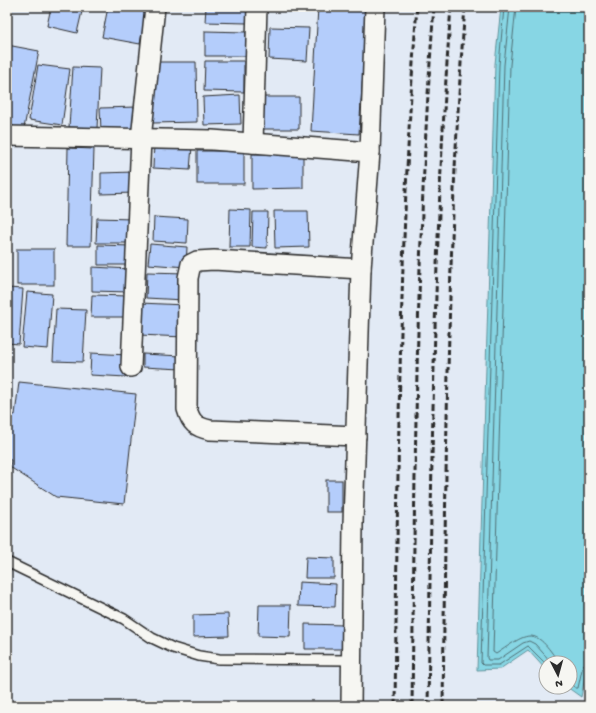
<svg xmlns="http://www.w3.org/2000/svg" width="596" height="713" font-family="'Gochi Hand',sans-serif">
<rect width="100%" height="100%" fill="#e2eaf5"/>
<filter id="ink" filterUnits="userSpaceOnUse"><feTurbulence type="fractalNoise" baseFrequency=".025" numOctaves="2"/><feDisplacementMap in="SourceGraphic" scale="8" xChannelSelector="R" yChannelSelector="G"/><feConvolveMatrix kernelMatrix="1 2 1 2 8 2 1 2 1" color-interpolation-filters="sRGB"/></filter>
<g filter="url(#ink)">
<path fill="#87d6e4" stroke="#62929a" d="M501,7H589V657L581,697L567,687H570V663H546V670L528,650L500,669L477,670L495,64Z"/>
<g fill="none" stroke-linecap="round" stroke-linejoin="round">
<g stroke="#506f75" stroke-width="1">
<path d="M504,7L499,65L481,663L483,665H499L528,646L546,664"/>
<path d="M510,7L504,65L487,658L488,660H498L523,643L529,641L535,644L552,663"/>
<path d="M516,7L510,65L493,652L496,654C529,632 534,625 559,663"/>
<path d="M570,684L576,688H578L583,665L589,662"/>
</g>
</g>
<g fill="#b4cdfb" stroke="#2b2b2b">
<path d="M23,7H48L47,10Z"/>
<path d="M51,7H83L77,33L47,26Z"/>
<path d="M108,7H147L140,44L102,37Z"/>
<path d="M206,7H247V23L205,22Z"/>
<path d="M318,7H367L359,134L311,131Z"/>
<path d="M270,27L309,28L307,61L269,59Z"/>
<path d="M205,31L246,32V56H205Z"/>
<path d="M7,45L39,51L24,128L7,125Z"/>
<path d="M205,61H244V92L204,91Z"/>
<path d="M152,62H196L197,122L153,123Z"/>
<path d="M38,65L70,69L62,125L29,120Z"/>
<path d="M73,67L100,68L97,128L69,127Z"/>
<path d="M240,95L241,124L204,125L203,97Z"/>
<path d="M261,97H299V129H260Z"/>
<path d="M137,107V130L101,131L100,108Z"/>
<path d="M154,143L192,146L190,170L153,168Z"/>
<path d="M68,148L94,149L91,246H66Z"/>
<rect x="197" y="151" width="47" height="33"/>
<path d="M252,154H303V188L252,189Z"/>
<path d="M134,172V193L101,194V173Z"/>
<path d="M230,209L251,210L250,247H229Z"/>
<path d="M274,211H308L309,247L275,248Z"/>
<path d="M253,212H268L267,248L252,247Z"/>
<path d="M154,217L188,219L187,243L153,241Z"/>
<path d="M97,218L132,219V243H96Z"/>
<path d="M150,244L187,247L186,267L148,264Z"/>
<path d="M98,245L131,246L130,265H98Z"/>
<rect x="17" y="249" width="37" height="36"/>
<path d="M92,267L131,269L130,292L92,291Z"/>
<path d="M147,272L185,273L184,300L146,298Z"/>
<path d="M7,288L23,289L19,344L7,343Z"/>
<path d="M27,292L52,294L48,349L22,347Z"/>
<path d="M92,295L129,296L128,317H91Z"/>
<path d="M140,303L185,305L184,337L139,335Z"/>
<path d="M56,309L86,310L83,362L53,361Z"/>
<path d="M91,353L127,355L126,377L90,375Z"/>
<path d="M143,354L181,356V369L143,367Z"/>
<path d="M19,382L136,394L124,504L56,497L10,467L11,460L7,459V414L15,415Z"/>
<rect x="326" y="480" width="16" height="32"/>
<path d="M306,557L334,558V578H305Z"/>
<path d="M299,582L336,584L335,607L298,606Z"/>
<path d="M259,605H291L290,637L258,636Z"/>
<path d="M228,614L229,636L193,637V615Z"/>
<path d="M305,624L344,625V649H305Z"/>
<rect x="7" y="704" width="23" height="2"/>
</g>
<g fill="none" stroke-linecap="round" stroke-linejoin="round">
<defs>
<path id="service" d="M7,562L124,619L152,638L173,648L199,656L219,659L352,660"/>
<g id="minor">
<path d="M7,136L212,140L370,152"/>
<path d="M253,143L257,7"/>
<path d="M131,367L141,139L155,7"/>
<path d="M356,436L210,430C196,427 191,423 187,409L188,278L191,264L197,261L214,260L361,269"/>
<path d="M351,706L353,524L361,269L370,152L375,7"/>
</g>
</defs>
<use href="#service" stroke="#2b2b2b" stroke-width="12"/>
<use href="#minor" stroke="#2b2b2b" stroke-width="22"/>
<use href="#service" stroke="#f6f6f2" stroke-width="9"/>
<use href="#minor" stroke="#f6f6f2" stroke-width="19"/>
<g stroke="#2b2b2b" stroke-width="3" stroke-dasharray="6 3" stroke-linecap="butt">
<path d="M395,706C398,473 399,240 417,7"/>
<path d="M412,706C415,473 416,240 434,7"/>
<path d="M428,706C432,473 433,240 451,7"/>
<path d="M443,706C446,473 447,240 465,7"/>
</g>
</g>
</g>
<rect width="596" height="713" fill="none" stroke="#f6f6f2" stroke-width="24"/>
<rect x="12" y="12" width="572" height="689" fill="none" stroke="#2b2b2b" stroke-width="1.5" filter="url(#ink)"/>
<g transform="translate(558 675) rotate(174)"><circle r="19" fill="#f6f6f2" stroke="#a5a5a2"/>
<path d="M0-3L7 15L0 10L-7 15Z" fill="#2b2b2b"/>
<text y="-6" font-size="11" font-weight="bold" text-anchor="middle" fill="#2b2b2b">N</text>
</g>
</svg>
